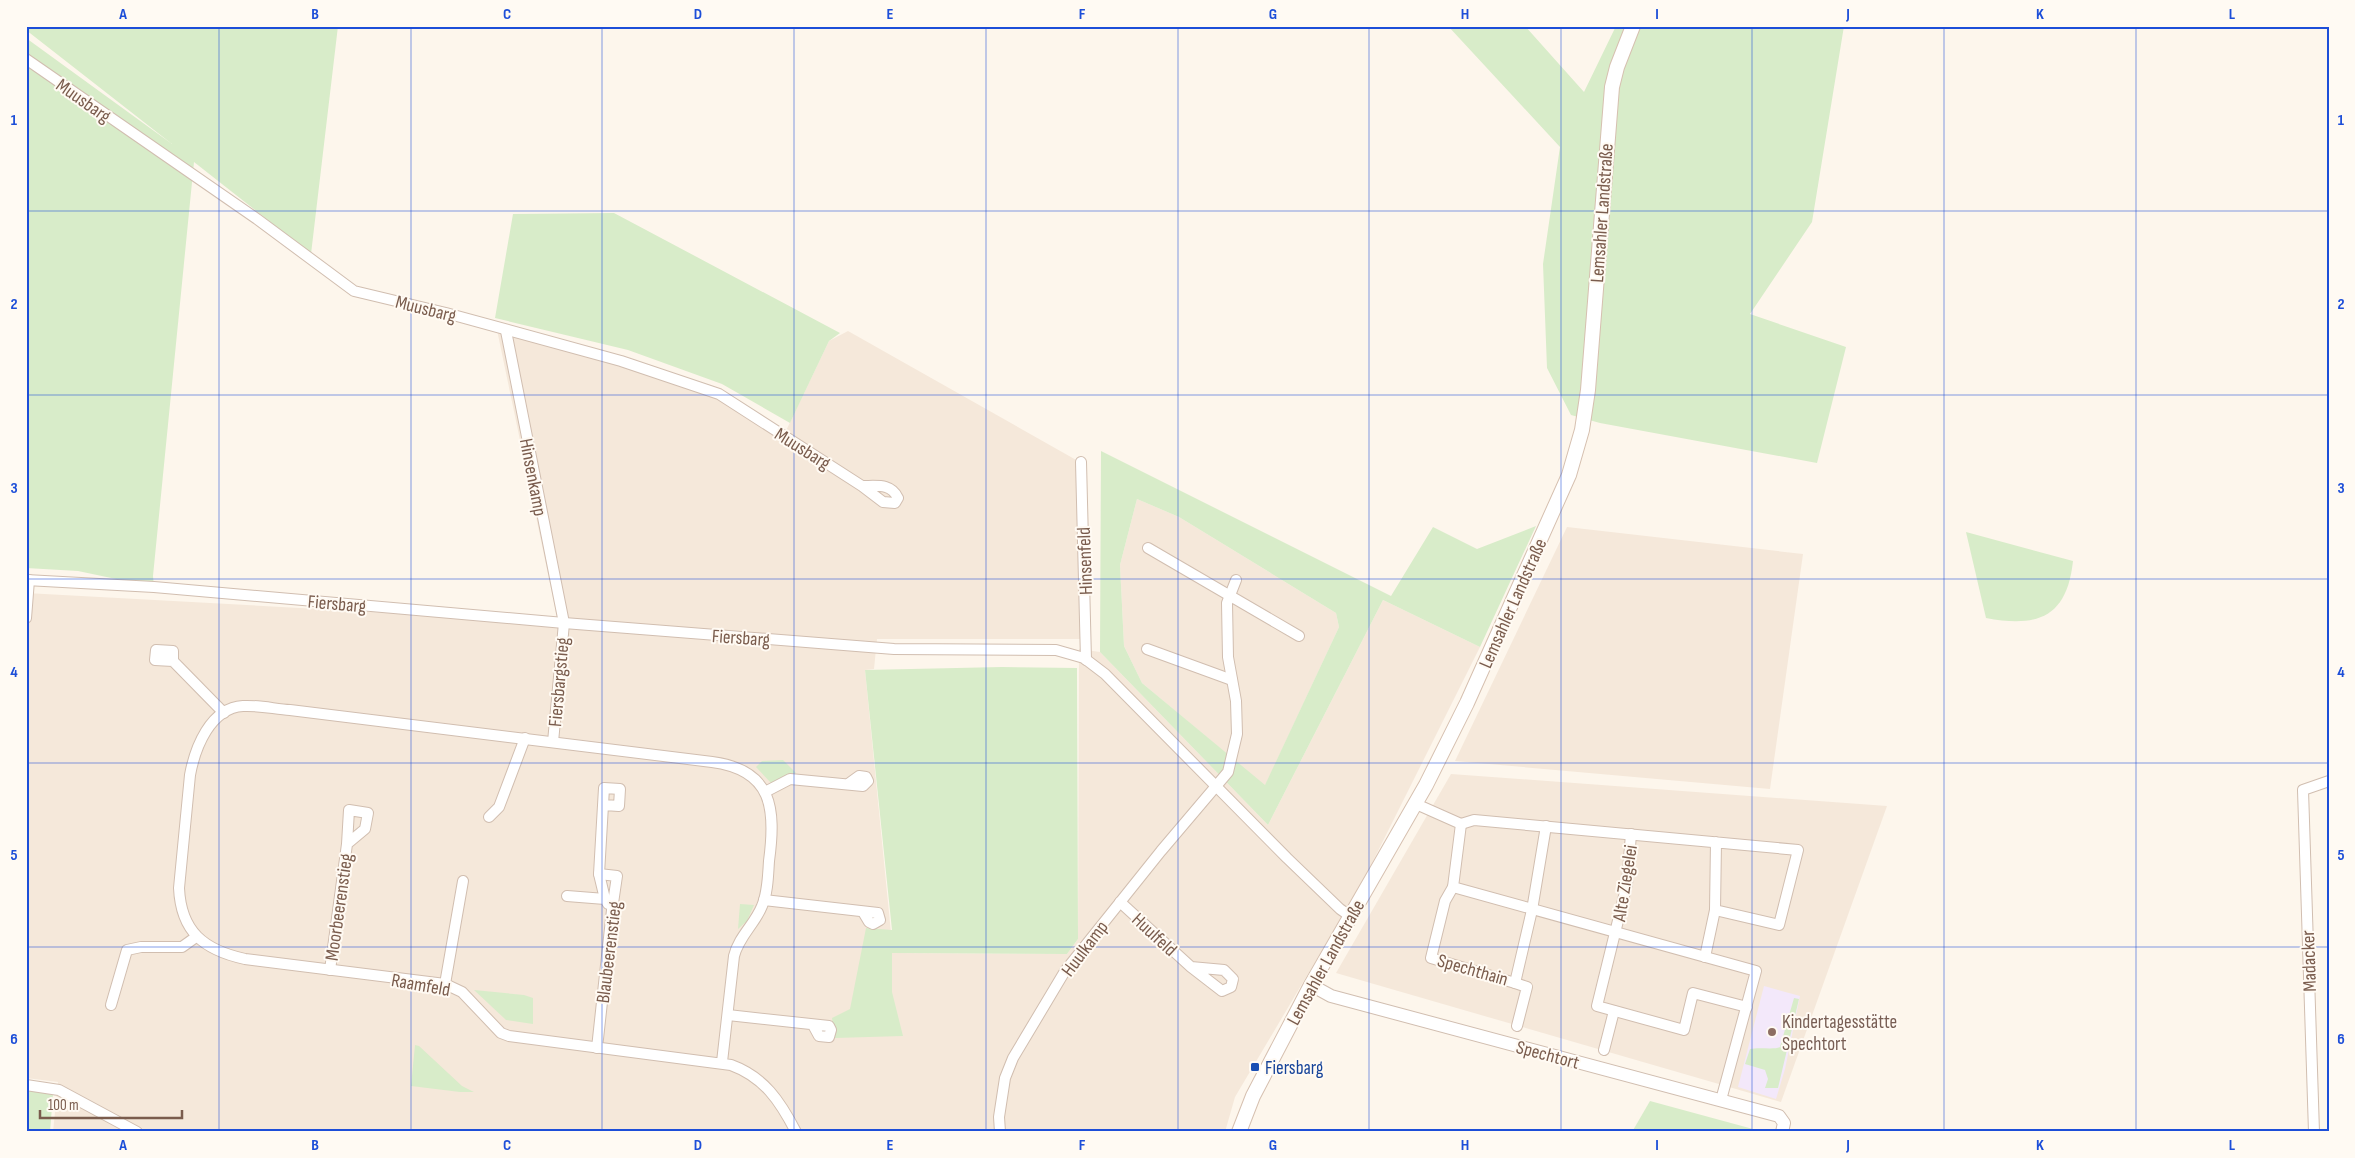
<svg xmlns="http://www.w3.org/2000/svg" width="2355" height="1158" font-family="'Sofia Sans Condensed',sans-serif">
<rect width="100%" height="100%" fill="#fdf6ec"/>
<g fill="#f5e8da">
<path d="M497,330L622,361L716,398L783,437L829,341L848,331L1078,461L1080,639H877L874,669L865,670L893,953L1067,954L1078,939L1079,649L1100,652L1268,825L1383,600L1480,647L1363,881L1235,1097L1225,1132H53L58,1082L26,1078V593L558,622Z"/>
<path d="M1137,499L1179,517L1336,613L1339,627L1265,786L1142,683L1124,646L1120,565Z"/>
<path d="M1567,527L1803,554L1770,789L1455,761Z"/>
<path d="M1451,774L1887,806L1781,1102L1336,973Z"/>
</g>
<path fill="#f3e8fa" d="M1764,986L1800,996L1785,1069L1776,1099L1738,1087Z"/>
<g fill="#d8ecc9" fill-rule="evenodd">
<path d="M26,26H338L311,254L194,162L153,576L154,587L78,571L26,568V38L172,144L26,30Z"/>
<path d="M1448,26H1525L1584,92L1616,26H1844L1812,222L1750,314L1846,347L1817,463L1600,423L1571,415L1547,368L1543,264L1560,147Z"/>
<path d="M614,213L840,333L829,341L790,423L722,384L628,350L495,318L513,214Z"/>
<path d="M1101,451L1391,596L1433,527L1477,549L1536,526L1480,647L1383,600L1268,825L1100,652ZM1137,499L1179,517L1336,613L1339,627L1265,785L1142,683L1124,646L1120,565Z"/>
<path d="M1966,532L2073,561C2067,617 2038,628 1986,618Z"/>
<path d="M1002,667L1077,668L1078,939L1067,954L892,953V992L903,1036L835,1038L832,1018L850,1009L866,928L892,930L865,670Z"/>
<path d="M783,760L796,773L787,775L771,783L756,767L762,761Z"/>
<path d="M740,904L754,905L747,921L738,929Z"/>
<path d="M474,990L524,995L533,998V1024L506,1020Z"/>
<path d="M1794,998L1799,999L1778,1088H1765L1768,1079L1765,1070L1745,1064L1750,1049C1759,1047 1774,1050 1780,1047Z"/>
<path d="M415,1045L419,1046L462,1086L474,1092H460L411,1086Z"/>
<path d="M26,1090L53,1094L50,1132H26Z"/>
<path d="M1650,1101L1764,1132H1632Z"/>
</g>
<g fill="none" stroke-linecap="round" stroke-linejoin="round">
<defs>
<g id="minor">
<path d="M26,59L257,219L354,291L446,313L621,361L719,394L862,486L883,502L895,503L898,498C891,483 877,486 862,486"/>
<path d="M506,331L564,623L553,742"/>
<path d="M1081,462L1086,660"/>
<path d="M1148,548L1299,636"/>
<path d="M26,580L154,587L564,623L894,649L1056,650L1084,658L1105,674L1287,858L1340,909L1350,916"/>
<path d="M26,618L29,580"/>
<path d="M1147,649L1232,680"/>
<path d="M173,661L155,660L156,650L173,651V661L224,713"/>
<path d="M765,792L790,779L863,786L868,781L866,777L859,776L848,784"/>
<path d="M1416,804L1461,824L1453,887L1756,971L1721,1100"/>
<path d="M604,805L619,806L620,789L604,788L599,874L605,899"/>
<path d="M489,817L499,807L525,738"/>
<path d="M1461,824L1474,820L1798,850L1779,925L1715,910L1716,842"/>
<path d="M1631,834L1627,884L1597,1006L1684,1030L1693,993L1747,1007"/>
<path d="M1453,887L1445,901L1431,958L1515,983L1532,910L1546,826"/>
<path d="M567,896L605,899L608,904"/>
<path d="M764,900L878,913L880,920L873,924L869,922L863,912"/>
<path d="M1120,902L1191,967L1222,991L1231,987L1233,979L1224,970L1191,967"/>
<path d="M1705,957L1715,910"/>
<path d="M330,970L347,844L349,810L368,813L365,829L347,844"/>
<path d="M1515,983L1527,987L1517,1026"/>
<path d="M445,984L463,881"/>
<path d="M111,1005L127,950L141,947H182L196,937"/>
<path d="M728,1015L829,1026L831,1030L829,1037L819,1036L813,1025"/>
<path d="M597,1048L612,910L617,876L599,874"/>
<path d="M1604,1050L1614,1011"/>
<path d="M722,1062L734,956C739,936 755,924 762,906C768,892 768,875 769,861C776,809 773,770 712,762L290,710C275,709 258,705 243,706C210,708 195,748 190,775L179,888C181,932 204,950 245,959L445,984L462,992L501,1033L509,1036L731,1065C764,1077 780,1101 796,1132"/>
<path d="M26,1085L59,1090L137,1132"/>
<path d="M1000,1132L999,1117L1005,1078L1013,1058L1065,971L1161,851L1228,772L1237,734L1236,701L1228,657L1227,603L1236,580"/>
<path d="M2314,1132L2303,790L2329,781"/>
</g>
<path id="tertiary" d="M1311,985L1331,996L1779,1116L1784,1123L1782,1132"/>
<path id="secondary" d="M1239,1132L1253,1096L1311,985L1426,785L1467,703L1569,475L1582,430L1588,390L1612,87L1617,67L1633,26"/>
</defs>
<use href="#minor" stroke="#d1beb0" stroke-width="12"/>
<use href="#tertiary" stroke="#d1beb0" stroke-width="14"/>
<use href="#secondary" stroke="#d6c0b0" stroke-width="16"/>
<use href="#minor" stroke="#fff" stroke-width="10"/>
<use href="#tertiary" stroke="#fff" stroke-width="12"/>
<use href="#secondary" stroke="#fff" stroke-width="14"/>
</g>
<path fill="none" stroke="#1d4ed8" stroke-width="1" stroke-opacity="0.55" d="M219,26V1132M411,26V1132M602,26V1132M794,26V1132M986,26V1132M1178,26V1132M1369,26V1132M1561,26V1132M1752,26V1132M1944,26V1132M2136,26V1132M26,211H2329M26,395H2329M26,579H2329M26,763H2329M26,947H2329"/>
<circle fill="#8d6e63" stroke="#fffaf3" stroke-width="2" cx="1772" cy="1032" r="5"/>
<rect fill="#1a4fb4" stroke="#fffaf3" stroke-width="2" x="1250" y="1062" width="10" height="10" rx="2.5"/>
<g text-anchor="middle" stroke-width="4" stroke-linejoin="round" paint-order="stroke">
<g font-size="19" fill="#7a5c4d" stroke="#fffaf3">
<text transform="translate(84 100) rotate(35)" y="7">Muusbarg</text>
<text transform="translate(1601 213) rotate(-86)" y="7">Lemsahler Landstraße</text>
<text transform="translate(426 308) rotate(14)" y="7">Muusbarg</text>
<text transform="translate(803 448) rotate(32)" y="7">Muusbarg</text>
<text transform="translate(534 477) rotate(79)" y="7">Hinsenkamp</text>
<text transform="translate(1084 561) rotate(-92)" y="7">Hinsenfeld</text>
<text transform="translate(337 603) rotate(5)" y="7">Fiersbarg</text>
<text transform="translate(1512 603) rotate(-66)" y="7">Lemsahler Landstraße</text>
<text transform="translate(741 637) rotate(4)" y="7">Fiersbarg</text>
<text transform="translate(558 682) rotate(-85)" y="7">Fiersbargstieg</text>
<text transform="translate(1624 883) rotate(-81)" y="7">Alte Ziegelei</text>
<text transform="translate(338 907) rotate(-82)" y="7">Moorbeerenstieg</text>
<text transform="translate(1155 934) rotate(43)" y="7">Huulfeld</text>
<text transform="translate(1084 948) rotate(-53)" y="7">Huulkamp</text>
<text transform="translate(608 952) rotate(-83)" y="7">Blaubeerenstieg</text>
<text transform="translate(2308 961) rotate(-92)" y="7">Madacker</text>
<text transform="translate(1325 962) rotate(-61)" y="7">Lemsahler Landstraße</text>
<text transform="translate(1473 969) rotate(16)" y="7">Spechthain</text>
<text transform="translate(421 984) rotate(10)" y="7">Raamfeld</text>
<text transform="translate(1548 1054) rotate(15)" y="7">Spechtort</text>
</g>
<g font-size="19" fill="#785e54" stroke="#fffaf3" text-anchor="start">
<text x="1782" y="1028">Kindertagesstätte<tspan x="1782" dy="22">Spechtort</tspan></text>
</g>
<g font-size="19" fill="#164399" stroke="#fffaf3" text-anchor="start">
<text x="1265" y="1074">Fiersbarg</text>
</g>
</g>
<rect width="2355" height="1158" fill="none" stroke="#fffaf3" stroke-width="55"/>
<path d="M40 1110v8h142v-8" fill="none" stroke="#7a5c4d" stroke-width="2.5"/>
<text x="48" y="1110" font-size="15" fill="#7a5c4d" stroke="#fffaf3" stroke-width="4" paint-order="stroke">100 m</text>
<rect x="28" y="28" width="2300" height="1102" fill="none" stroke="#1d4ed8" stroke-width="2"/>
<g font-size="16" text-anchor="middle" font-weight="bold" fill="#1d4ed8">
<text x="123" y="19">A</text>
<text x="315" y="19">B</text>
<text x="507" y="19">C</text>
<text x="698" y="19">D</text>
<text x="890" y="19">E</text>
<text x="1082" y="19">F</text>
<text x="1273" y="19">G</text>
<text x="1465" y="19">H</text>
<text x="1657" y="19">I</text>
<text x="1848" y="19">J</text>
<text x="2040" y="19">K</text>
<text x="2232" y="19">L</text>
<text x="14" y="125">1</text>
<text x="2341" y="125">1</text>
<text x="14" y="309">2</text>
<text x="2341" y="309">2</text>
<text x="14" y="493">3</text>
<text x="2341" y="493">3</text>
<text x="14" y="677">4</text>
<text x="2341" y="677">4</text>
<text x="14" y="860">5</text>
<text x="2341" y="860">5</text>
<text x="14" y="1044">6</text>
<text x="2341" y="1044">6</text>
<text x="123" y="1150">A</text>
<text x="315" y="1150">B</text>
<text x="507" y="1150">C</text>
<text x="698" y="1150">D</text>
<text x="890" y="1150">E</text>
<text x="1082" y="1150">F</text>
<text x="1273" y="1150">G</text>
<text x="1465" y="1150">H</text>
<text x="1657" y="1150">I</text>
<text x="1848" y="1150">J</text>
<text x="2040" y="1150">K</text>
<text x="2232" y="1150">L</text>
</g>
</svg>
